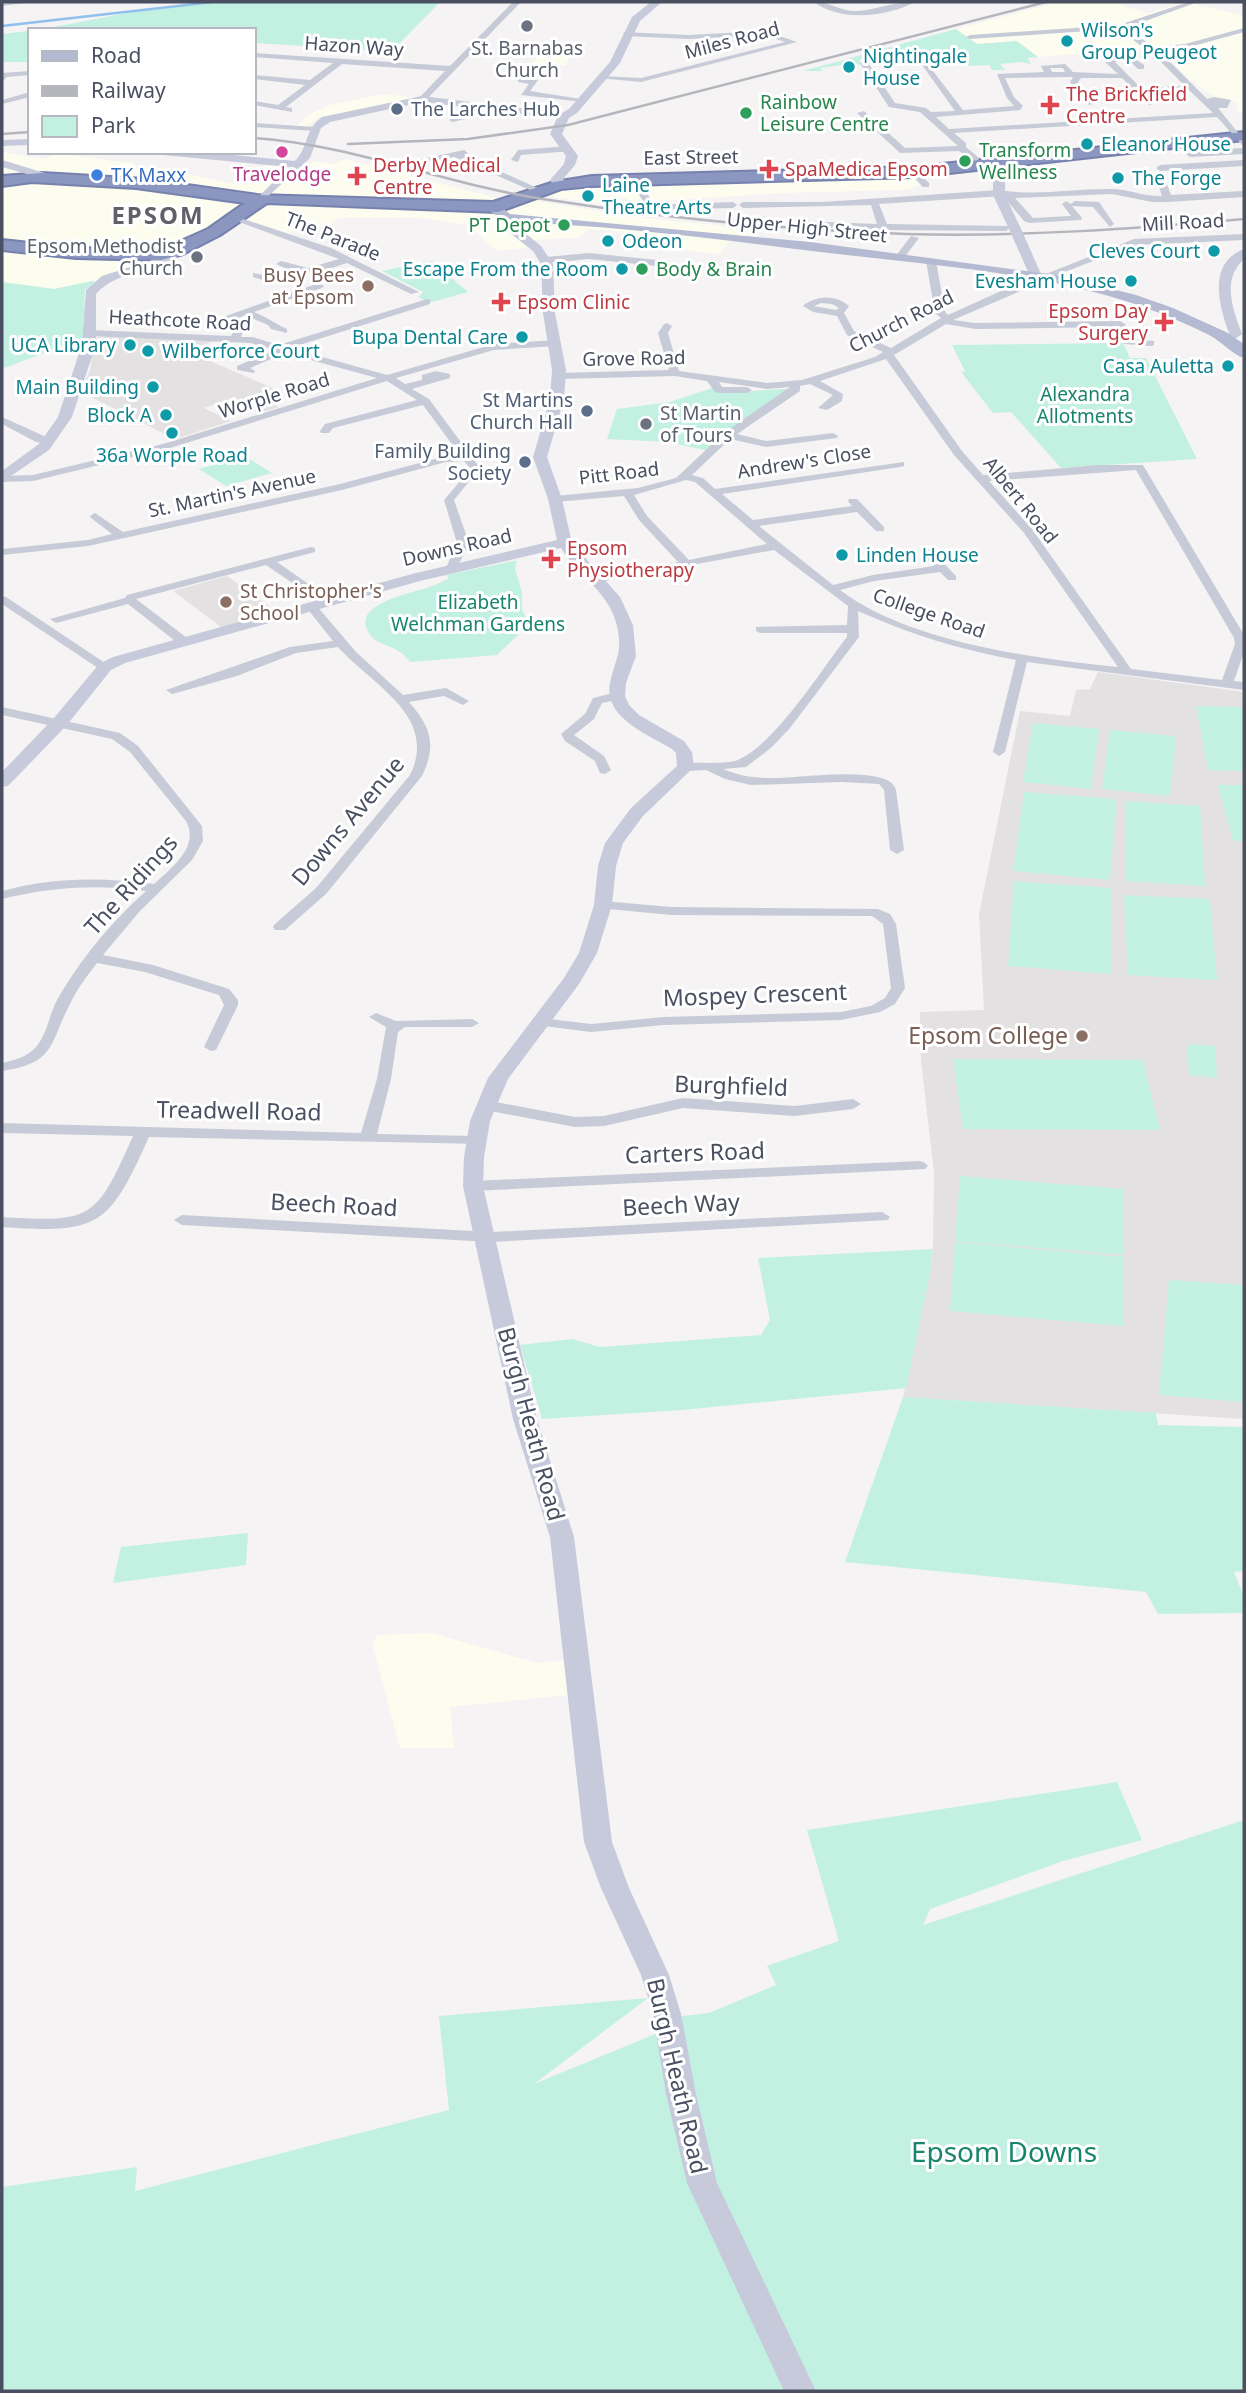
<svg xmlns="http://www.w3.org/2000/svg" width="1246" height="2393" font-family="'Noto Sans',sans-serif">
<rect width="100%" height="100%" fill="#f5f3f3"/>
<g fill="#fdfdef">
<path d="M1059,2H1110L1148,13L1186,2L1244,16V112H1238L1236,102L1209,94L1188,78L1162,51L1144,49L1038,57L1017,41L976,44L956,29Z"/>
<path d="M546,48L572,49L566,66L531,64Z"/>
<path d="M383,94L418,98L332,115L317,118L306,128L296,127L308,115L329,105Z"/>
<path d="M2,152L45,159L56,153L136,164L128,170L160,168L239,185L267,163L307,167L314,161L333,164L346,159L504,200H530L636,217L752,229L748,237L730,240L720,254L664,248L644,241L636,233L588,229L578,238L533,240L529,247L497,251L468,225L420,218H338L327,227L305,228L288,233L234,215L208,231L157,252L67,249L2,240Z"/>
<path d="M912,175L920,186L902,190L782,193L629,203L626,198L611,199L614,206L541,195L584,185Z"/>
<path d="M2,248L140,259L143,261L142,264L107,278L54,289L2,282Z"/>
<path d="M431,1633L537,1663L565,1660L569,1695L450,1707L454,1748H400L373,1647L376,1635Z"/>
</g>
<g fill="#e3e1e2">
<path d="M108,336L215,340L184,354L195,358L201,357L275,389L255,396L279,407L259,413L231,399L204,408L231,421L175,439L81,392L90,370L94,338Z"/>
<path d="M227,576L280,614L225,630L173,591Z"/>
<path d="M1098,672L1244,692V1419L903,1397L930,1274L933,1249L934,1173L921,1060L920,1012L984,1010L979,914L1020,711L1070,716L1076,690L1090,689Z"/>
</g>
<g fill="#c3f1e1">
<path d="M235,2H440L392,51L254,43V30H30V62H2V34C49,29 96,19 142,10C172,5 204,4 235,2Z"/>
<path d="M956,29L977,44L1017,41L1038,57L1028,58L1031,64L1020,62L1000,64L1005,70H992L990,65L969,66L962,51L886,54L888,58L860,59L861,65L848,62L849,64L820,68L823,71H803Z"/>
<path d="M431,261L468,292L428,303L419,297L423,292L382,271Z"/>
<path d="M92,281L95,282L85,290L83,338L2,369V282L54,289Z"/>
<path d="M1123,343L1130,358H1146L1197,459L1061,468L1011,412L993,413L961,372L965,371L952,345Z"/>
<path d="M715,387L720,393L799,388L714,452L668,442L607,439L617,409L670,402Z"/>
<path d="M245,456L272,473L226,486L199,469Z"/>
<path d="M513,561H517L515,569L522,592V609L527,620L519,634L497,655L410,662C398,644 379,647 370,635C347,604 413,593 429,587C436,585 443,581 449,578L446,575Z"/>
<path d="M1196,706L1244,707V771L1208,770Z"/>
<path d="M1033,723L1099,729L1091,789L1023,782Z"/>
<path d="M1110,730L1176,736L1170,796L1102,789Z"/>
<path d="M1218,785H1244V841H1233Z"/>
<path d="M1024,792L1116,799L1110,880L1013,871Z"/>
<path d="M1125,801L1200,806L1205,886L1126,881Z"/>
<path d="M1014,881L1112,888L1111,974L1008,966Z"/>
<path d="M1124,895L1210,899L1217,980L1128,975Z"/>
<path d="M1187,1044L1215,1046L1217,1078L1189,1075Z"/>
<path d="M953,1059L1143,1060L1160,1130L963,1129Z"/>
<path d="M960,1176L1123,1189V1255L955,1241Z"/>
<path d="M955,1242L1124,1257L1123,1326L950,1311Z"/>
<path d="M933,1249L930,1274L906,1388L682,1410L542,1419L520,1345L572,1339L600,1347L761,1335L770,1320L758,1258Z"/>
<path d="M1169,1280L1244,1285V1402L1159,1395Z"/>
<path d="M903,1397L1156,1413L1158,1425L1244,1427V1571L1234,1572L1244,1597V1613L1158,1614L1146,1592L845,1562Z"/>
<path d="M248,1533L246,1565L113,1583L121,1547Z"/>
<path d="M1117,1782L1142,1840L1063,1861L930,1909L923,1925L1244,1820V2391H2V2187L137,2167L135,2191L449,2110L439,2016L648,1998L534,2084L682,2023V2016L709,2013L776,1985L767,1966L839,1941L807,1830Z"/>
</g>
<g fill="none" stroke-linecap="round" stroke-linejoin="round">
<path stroke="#90c1ee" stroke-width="2.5" d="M2,26L213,2"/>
<defs>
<path id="highway" d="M1244,132V140L914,177L592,186L561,189L498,212L267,203L220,235L183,254L161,260L76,258L2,250V240L76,248L161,250L208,229L245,203L136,188L32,182L2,186V176L42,173L145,179L257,195L493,202L554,182L592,176L914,167Z"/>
</defs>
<use href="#highway" stroke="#7681ad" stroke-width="4"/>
<g fill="#c7cbd7" fill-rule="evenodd">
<path d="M2,2H32L2,6Z"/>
<path d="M513,2H521L425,101L418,99L445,71L342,64L286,107L292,108V112L254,105V101L278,105L305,85L254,79V75L310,80L333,63L254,57V53L450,66Z"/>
<path d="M814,2C827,1 839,10 853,11C874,11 894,1 915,2C887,17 840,22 814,2Z"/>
<path d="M1188,2H1198L1126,28L1154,47L1185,44L1244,28V32L1186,48L1159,51L1207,99L1214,97L1231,100L1227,108H1218L1244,140V147L1217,117L954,133L966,143V147L978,157L979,159L975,162L959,151L900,153L857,113L864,111L905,148L958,146L920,112L889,107L860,63L867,61L895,103L926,108L931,112L955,111L915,55L919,53L963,110L1014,106L1007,98L997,74L1044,72L1041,66L1065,64L1073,72L1118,74L1105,62V58L1132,57L1144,65V69H1138L1130,61L1115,62L1141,88L1185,86L1155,56L1118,29L970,39L966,37L970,35L1119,25ZM1050,68H1063L1065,72H1052ZM1073,77L1070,82L1089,105L1096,103L1078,82L1081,78H1122L1149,105L1156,103L1145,92L1189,90L1213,113L949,129L936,117L1020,110L1023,106L1014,97L1005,78Z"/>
<path d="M765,31L797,42L641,82L598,78L602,76L641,78L785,42L764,35L689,39L626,36L623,32L689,35Z"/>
<path d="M30,71V75L7,77L2,82V73Z"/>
<path d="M518,78L538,80L530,91L587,100L583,102L521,95L529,84L518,82Z"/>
<path d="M30,92V97L2,104V100Z"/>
<path d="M475,103L482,105L465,119L453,122L449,120Z"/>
<path d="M254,123L315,127L319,129L315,131L254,127Z"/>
<path d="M569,146L573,149L572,151L521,155L518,162L511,160L518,150Z"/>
<path d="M1244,148V154L1190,157L1186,154L1190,151Z"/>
<path d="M464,150L468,153L464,155L544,191L537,193L454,157L417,164L413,161Z"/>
<path d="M1244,160V166L1160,171L1156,168L1160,165Z"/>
<path d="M914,169L929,183V187H923L911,174V170Z"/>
<path d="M1160,174L1164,177L1171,195L1244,191V197L1168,202H1152L1112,194L1015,198L1033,218L1071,216L1062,204L1066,201L1071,204L1075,201L1099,202L1114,224L1110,227L1093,207L1072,206L1082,218L1081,220L1029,223L1024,221L1003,196L879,204L887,224L1009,226L1010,228L1006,231L883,230L806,226L803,225V221L877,224L871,205L743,208L739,205L743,202H823L999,190C1035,196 1072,189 1108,189C1127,188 1144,197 1162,196L1156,177Z"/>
<path d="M629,176H635L655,205L733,202L737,205L733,208L649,210L628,178Z"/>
<path d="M234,216L331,248L419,292L411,294L347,263L322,271L299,272L269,282L253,277V273L269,276L289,270L276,264L281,261L308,268L339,259L234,220Z"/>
<path d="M1244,234V240L1135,245L1049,278L1041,276L1134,239Z"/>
<path d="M911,236L919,238L903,259H897L895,257Z"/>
<path d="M589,253L657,260L662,263L657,266L589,259L546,263L541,260L546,257Z"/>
<path d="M931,258L936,261L945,312L948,315L1032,277V272H1038L1042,278L1016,293L953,320L975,323L1120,321L1125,324L1131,339L1154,341V345L1151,346L1124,344L1116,327L975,329L946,324L894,355L962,451L983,475L1098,465H1143L1244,635V652L1234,681L1244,682V690L1027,662L1005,752L999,756L993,752L1016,660C961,650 909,634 858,611L859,637L790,728L772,747L746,767L723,769C739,776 754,778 771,778C795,779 890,763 896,790L904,850L897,854L890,850L884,790L879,784L841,782L751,785L725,779L706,770L686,771L680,767L686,763C699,762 729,765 740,759C777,741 821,670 847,637V633H760L756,631V627L847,625L848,606L774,550L593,583V579L678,562L639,520L624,496L555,502L550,499L555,496L638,488L676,478L724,433L790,387L767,389L719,382L722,387H747L752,390L747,393H719L715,392L707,381L675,376L559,379L554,376L559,373L669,370L658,333L664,324L667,323L672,326L668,333L679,371L767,383L802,380L875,357L883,352L847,335L837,316L813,312L803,306L805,304C819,295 836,295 849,306L844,313L854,331L891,348L941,318L935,313L926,261ZM821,303L832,304L839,308L836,310L814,306ZM886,359L954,455L1024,533L1118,667C1033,658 910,643 840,590L874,581L940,572L948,580H956V576L930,549L920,551L934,566L873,575L833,585L759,526L857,512L876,531H884V527L857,499H849L848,501L852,506L753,520L722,494L900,467L904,466V462L715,489L703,478L692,475L730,439L766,447L837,438L838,436L833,433L766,441L737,434L800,391V386L810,384L833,395L818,408L827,410L842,401L843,394L820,381ZM1136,470L1234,638L1235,644L1222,680L1131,669L1032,529L989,481ZM686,480L695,482L767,544L689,560L647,516L634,495Z"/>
<path d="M319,283L324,286L322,288L254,312C266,317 276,324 287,329V333L271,329L268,325L245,315L233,321L243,332L241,337H252L279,345L427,299L430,300V304L290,348L387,375L494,344L556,340L561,343L556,346L494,350L396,378L405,384L422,380V375L436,371L450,374V378L412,389L429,399L480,468L454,500L469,543L456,570L446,568L457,543L444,500L468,472L470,468L464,461L446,462L342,490L88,546L2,555V549L88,540L112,534L91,518L90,516L95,513L123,532L340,484L446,456L460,455L423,405L333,428L329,433H321L320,431L325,424L417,400L387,381L170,448L33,481L2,482V476L33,475L163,444L377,378L285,353L250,368L255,371L254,373L237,370V366L275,350L251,343L89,336L84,333L89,330L231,336L233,332L223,321L226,316Z"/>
<path d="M2,417L53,440L54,442L49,445L36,442L2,424Z"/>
<path d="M311,547L315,548V552L277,562L333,601V605H325L266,565L136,599L187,638V644H179L128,604L56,623L50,619L125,598L127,595Z"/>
<path d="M2,596L6,597L111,667L109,670H101L2,604Z"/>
<path d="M312,604L316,605L356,652L403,695L446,688L469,701L463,705L444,696L409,702C431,727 437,745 422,776L326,894L285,930H275L273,927L275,924L316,888L410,775C439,716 372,685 338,647L296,653L237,676L176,693L172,694L166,690L290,647L333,641L306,607Z"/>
<path d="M617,692L621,693V699L602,703L594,719L574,735L604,756L611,770L605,774L600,773L595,761L565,741L561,734L585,714L593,698Z"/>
<path d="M2,707L120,733L138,746L202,826L203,841L192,860L139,912L103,955L153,965L229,989L238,1000V1005L216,1050L211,1051L204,1047L224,1005L219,995L145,972L97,963C87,976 77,989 70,1004C49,1044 56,1063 2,1071V1063C15,1060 27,1057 36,1047C47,1034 49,1016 56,1002C79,961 111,922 146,891C96,884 51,887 2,899V891C53,877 101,877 154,884C171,868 200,847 186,821L130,752L112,739L2,715Z"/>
<path d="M603,901L671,907L878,909L890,914L896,924L905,988L895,1004L880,1012L841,1020L664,1025L591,1032L536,1025L534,1022L541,1018L591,1024L664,1017L841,1012L871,1006L885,998L891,988L883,924L872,916L671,915L598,908L596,905Z"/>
<path d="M376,1013L396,1021L472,1019L479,1023L472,1027H405L398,1032L391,1079L377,1134L476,1136L484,1141L481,1144L149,1137C109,1226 100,1234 2,1227V1217C93,1223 96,1219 133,1136L2,1133V1123L361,1133L377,1079L386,1027L369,1017Z"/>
<path d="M683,1098L795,1106L853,1099L861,1104L853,1109L795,1116L683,1108L604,1126L575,1127L485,1110L477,1105L485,1100L575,1117L604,1116Z"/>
<path d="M920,1161L925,1163L928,1166L925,1169L473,1191L465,1186L473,1181Z"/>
<path d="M882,1212L890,1217L888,1220L491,1242L182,1225L174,1220L182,1215L491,1232Z"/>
</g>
<g fill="#c6cadb" fill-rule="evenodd">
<path d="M651,2H662L640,21L620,63L577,113L569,118L562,134L578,156L575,165L563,179L566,182L563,187H555L550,180L564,164L566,156L550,134L557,118L422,102L330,122L321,128L310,158L263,201L257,198L259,196L289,167L163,155L158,152H203L295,161C309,147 304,130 322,117L422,96L562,113L569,109L610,62L632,17Z"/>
<path d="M30,139V145L2,146V140Z"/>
<path d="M2,160L45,173L47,175L41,178L2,167Z"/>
<path d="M980,163H988L1005,178V195L1021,229L1019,232L1009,229L993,195V179L980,167Z"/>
<path d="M503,215H511L515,225L541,246L553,264L555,313L566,370L564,399L547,457L562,499L572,543L620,597L633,625L636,656L626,683L625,696L629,705L639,715L684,741L692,752L694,767L643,816L623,843L616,866L612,905L597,953L579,984L508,1079L490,1121L484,1157L483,1186L537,1419L574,1537L612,1842L629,1888L669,1975L681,2014L696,2094L717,2183L816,2391H784L687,2183L666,2094L653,2014L641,1975L601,1888L584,1842L550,1537L513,1419L463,1186L464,1157L470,1121L488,1078L564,978L579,953L594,905L598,866L605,843L631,808L677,766L676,753L672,749C649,735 603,718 610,683C615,659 623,654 617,626C610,593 578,575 561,548L420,581L125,663L111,670L66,726L8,786L2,787V772L54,718L99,664L113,657L412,574L557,540L548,499L533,457L550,399L552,370L543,313L541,264L533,251L506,230L501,218Z"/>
<path d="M1020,236L1026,240L1041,274L1039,277L1035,278L1029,274L1014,240Z"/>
<path d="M177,247L183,251C160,275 118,268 96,294V344L72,417L49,450L2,482V471L39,444L58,417L82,344L86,290L102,276L152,260Z"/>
<path d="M1244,249V259C1221,280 1233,309 1242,334L1229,343L1223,339L1229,333C1219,306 1207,263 1244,249Z"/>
</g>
<path fill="#b3bad1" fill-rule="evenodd" d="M498,203L503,204L505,210L510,214L810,242L1056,275L1136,295L1173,308L1226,332L1244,344V358C1233,355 1221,341 1209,335C1171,316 1131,301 1090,291C1005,270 916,263 829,253C722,240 614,225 507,222L491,212L493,204Z"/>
<use href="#highway" fill="#8b96c1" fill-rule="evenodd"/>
<g stroke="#b5b6bd" stroke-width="2.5">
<path d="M2,134L30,132"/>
<path d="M254,138C355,145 444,184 543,199C664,218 784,230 906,234C1019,237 1132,229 1244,219"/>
<path d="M348,144L468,139L568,125L1046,2"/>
</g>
<path stroke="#c6cadb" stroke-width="11" d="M1015,229L1020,240"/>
</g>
<g fill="#6b7280" stroke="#fff" stroke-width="2.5">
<circle cx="527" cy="26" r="7"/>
<circle cx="197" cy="257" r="7"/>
<circle cx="646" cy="424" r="7"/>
</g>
<g fill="#0f9aa8" stroke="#fff" stroke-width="2.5">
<circle cx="1067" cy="41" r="7"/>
<circle cx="849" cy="67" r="7"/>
<circle cx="1087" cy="144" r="7"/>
<circle cx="1118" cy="178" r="7"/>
<circle cx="588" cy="196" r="7"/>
<circle cx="608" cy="241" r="7"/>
<circle cx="1214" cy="251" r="7"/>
<circle cx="622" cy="269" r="7"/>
<circle cx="1131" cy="281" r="7"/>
<circle cx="522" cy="337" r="7"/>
<circle cx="130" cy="345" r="7"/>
<circle cx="148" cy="351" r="7"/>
<circle cx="1228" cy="366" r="7"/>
<circle cx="153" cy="387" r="7"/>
<circle cx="166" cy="415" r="7"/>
<circle cx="172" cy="433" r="7"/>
<circle cx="842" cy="555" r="7"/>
</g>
<g fill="#e0444e" stroke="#fff" stroke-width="2.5">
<path d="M1046.5 94.5h7v7h7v7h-7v7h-7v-7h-7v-7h7z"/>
<path d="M765.5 158.5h7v7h7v7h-7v7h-7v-7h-7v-7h7z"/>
<path d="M353.5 165.5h7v7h7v7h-7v7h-7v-7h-7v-7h7z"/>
<path d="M497.5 291.5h7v7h7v7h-7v7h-7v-7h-7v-7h7z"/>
<path d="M1160.5 311.5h7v7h7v7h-7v7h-7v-7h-7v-7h7z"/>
<path d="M547.5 548.5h7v7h7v7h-7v7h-7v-7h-7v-7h7z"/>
</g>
<g fill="#5c6f8a" stroke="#fff" stroke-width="2.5">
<circle cx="397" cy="109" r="7"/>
<circle cx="587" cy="411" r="7"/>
<circle cx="525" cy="462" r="7"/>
</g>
<g fill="#2e9e5b" stroke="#fff" stroke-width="2.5">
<circle cx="746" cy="113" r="7"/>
<circle cx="965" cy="161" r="7"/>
<circle cx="564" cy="225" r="7"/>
<circle cx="642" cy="269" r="7"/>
</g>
<circle fill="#d1479c" stroke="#fff" stroke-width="2.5" cx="282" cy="152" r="7"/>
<circle fill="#3f7fe0" stroke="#fff" stroke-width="2.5" cx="97" cy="175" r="7"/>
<g fill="#8d6e63" stroke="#fff" stroke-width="2.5">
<circle cx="368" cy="286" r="7"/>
<circle cx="226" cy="602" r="7"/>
<circle cx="1082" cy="1036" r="7"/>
</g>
<g text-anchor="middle" stroke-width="6" stroke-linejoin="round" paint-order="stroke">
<g font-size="19" fill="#0d838f" stroke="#fff" text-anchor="start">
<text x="1081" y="37">Wilson's<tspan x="1081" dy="22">Group Peugeot</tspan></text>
<text x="863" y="63">Nightingale<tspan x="863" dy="22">House</tspan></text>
<text x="1101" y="151">Eleanor House</text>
<text x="1132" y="185">The Forge</text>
<text x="602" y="192">Laine<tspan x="602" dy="22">Theatre Arts</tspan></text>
<text x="622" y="248">Odeon</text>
<text x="1200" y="258" text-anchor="end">Cleves Court</text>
<text x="608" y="276" text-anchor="end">Escape From the Room</text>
<text x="1117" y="288" text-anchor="end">Evesham House</text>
<text x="508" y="344" text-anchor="end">Bupa Dental Care</text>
<text x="116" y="352" text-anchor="end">UCA Library</text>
<text x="162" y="358">Wilberforce Court</text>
<text x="1214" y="373" text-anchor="end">Casa Auletta</text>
<text x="139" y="394" text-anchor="end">Main Building</text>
<text x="152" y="422" text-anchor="end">Block A</text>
<text x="172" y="462" text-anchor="middle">36a Worple Road</text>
<text x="856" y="562">Linden House</text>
</g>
<g font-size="19" fill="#4a5061" stroke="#fff">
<text transform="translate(732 40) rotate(-15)" y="7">Miles Road</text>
<text transform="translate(354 46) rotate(4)" y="7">Hazon Way</text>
<text transform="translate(691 157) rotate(-1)" y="7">East Street</text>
<text transform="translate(1183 222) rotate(-3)" y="7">Mill Road</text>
<text transform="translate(807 227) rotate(6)" y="7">Upper High Street</text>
<text transform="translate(333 236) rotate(22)" y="7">The Parade</text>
<text transform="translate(180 320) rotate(3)" y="7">Heathcote Road</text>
<text transform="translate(901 321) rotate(-27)" y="7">Church Road</text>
<text transform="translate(634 358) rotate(-1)" y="7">Grove Road</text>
<text transform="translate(274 395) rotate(-17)" y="7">Worple Road</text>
<text transform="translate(804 461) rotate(-9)" y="7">Andrew's Close</text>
<text transform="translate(619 473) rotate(-7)" y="7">Pitt Road</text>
<text transform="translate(232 493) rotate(-12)" y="7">St. Martin's Avenue</text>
<text transform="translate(1021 500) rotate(51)" y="7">Albert Road</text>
<text transform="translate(457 547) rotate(-13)" y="7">Downs Road</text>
<text transform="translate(929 613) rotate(19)" y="7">College Road</text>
</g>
<g font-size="19" fill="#5b616d" stroke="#fff">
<text x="527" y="55">St. Barnabas<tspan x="527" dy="22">Church</tspan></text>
<text x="183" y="253" text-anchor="end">Epsom Methodist<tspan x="183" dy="22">Church</tspan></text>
<text x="660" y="420" text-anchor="start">St Martin<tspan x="660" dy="22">of Tours</tspan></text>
</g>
<g font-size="19" fill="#be3a42" stroke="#fff" text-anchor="start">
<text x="1066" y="101">The Brickfield<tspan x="1066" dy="22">Centre</tspan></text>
<text x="373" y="172">Derby Medical<tspan x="373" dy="22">Centre</tspan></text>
<text x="785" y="176">SpaMedica Epsom</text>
<text x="517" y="309">Epsom Clinic</text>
<text x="1148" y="318" text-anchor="end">Epsom Day<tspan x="1148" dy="22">Surgery</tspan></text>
<text x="567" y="555">Epsom<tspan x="567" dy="22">Physiotherapy</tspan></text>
</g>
<g font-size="19" fill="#27864d" stroke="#fff" text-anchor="start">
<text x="760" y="109">Rainbow<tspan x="760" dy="22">Leisure Centre</tspan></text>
<text x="979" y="157">Transform<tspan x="979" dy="22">Wellness</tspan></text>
<text x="550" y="232" text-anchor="end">PT Depot</text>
<text x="656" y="276">Body &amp; Brain</text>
</g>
<g font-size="19" fill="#4e5e75" stroke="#fff" text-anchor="end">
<text x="411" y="116" text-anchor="start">The Larches Hub</text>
<text x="573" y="407">St Martins<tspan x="573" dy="22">Church Hall</tspan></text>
<text x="511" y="458">Family Building<tspan x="511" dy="22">Society</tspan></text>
</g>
<g font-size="19" fill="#b23c85" stroke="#fff">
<text x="282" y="181">Travelodge</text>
</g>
<g font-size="19" fill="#366cbe" stroke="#fff" text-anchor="start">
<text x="111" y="182">TK Maxx</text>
</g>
<g font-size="19" fill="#785e54" stroke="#fff" text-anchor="end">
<text x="354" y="282">Busy Bees<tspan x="354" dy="22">at Epsom</tspan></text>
<text x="240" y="598" text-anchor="start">St Christopher's<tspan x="240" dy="22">School</tspan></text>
</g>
<g font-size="19" fill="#17856c" stroke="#fff">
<text x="1085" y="401">Alexandra<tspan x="1085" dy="22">Allotments</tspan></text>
<text x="478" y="609">Elizabeth<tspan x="478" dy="22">Welchman Gardens</tspan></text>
</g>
<g font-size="23" fill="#4a5061" stroke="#fff">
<text transform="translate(348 821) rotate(-50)" y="8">Downs Avenue</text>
<text transform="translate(131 885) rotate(-48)" y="8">The Ridings</text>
<text transform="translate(755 995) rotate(-2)" y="8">Mospey Crescent</text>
<text transform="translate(731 1086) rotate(2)" y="8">Burghfield</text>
<text transform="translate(239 1111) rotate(1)" y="8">Treadwell Road</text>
<text transform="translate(695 1153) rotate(-2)" y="8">Carters Road</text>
<text transform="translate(334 1205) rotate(3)" y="8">Beech Road</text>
<text transform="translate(681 1205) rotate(-3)" y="8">Beech Way</text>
<text transform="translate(531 1424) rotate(75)" y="8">Burgh Heath Road</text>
<text transform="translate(677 2076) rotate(77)" y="8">Burgh Heath Road</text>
</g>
<g font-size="23" fill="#785e54" stroke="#fff" text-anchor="end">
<text x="1068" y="1044">Epsom College</text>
</g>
<g font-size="24" font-weight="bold" letter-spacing="2" fill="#5f6068" stroke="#fff">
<text x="158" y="224">EPSOM</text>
</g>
<g font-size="28" fill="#17856c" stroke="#fff">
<text x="1004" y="2162">Epsom Downs</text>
</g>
</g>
<rect width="1246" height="2393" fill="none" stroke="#4a5061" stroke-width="7"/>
<rect x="28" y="28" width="228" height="126" fill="#ffffff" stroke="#b7b9c0" stroke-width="2"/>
<rect x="42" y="51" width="35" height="10" fill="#b3bad1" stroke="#b7b9c0" stroke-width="2"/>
<text x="91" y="63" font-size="21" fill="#4a5061">Road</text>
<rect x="42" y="86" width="35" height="10" fill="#b5b6bd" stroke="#b7b9c0" stroke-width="2"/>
<text x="91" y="98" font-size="21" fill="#4a5061">Railway</text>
<rect x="42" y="116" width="35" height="21" fill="#c3f1e1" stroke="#b7b9c0" stroke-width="2"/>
<text x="91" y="133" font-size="21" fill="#4a5061">Park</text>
</svg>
